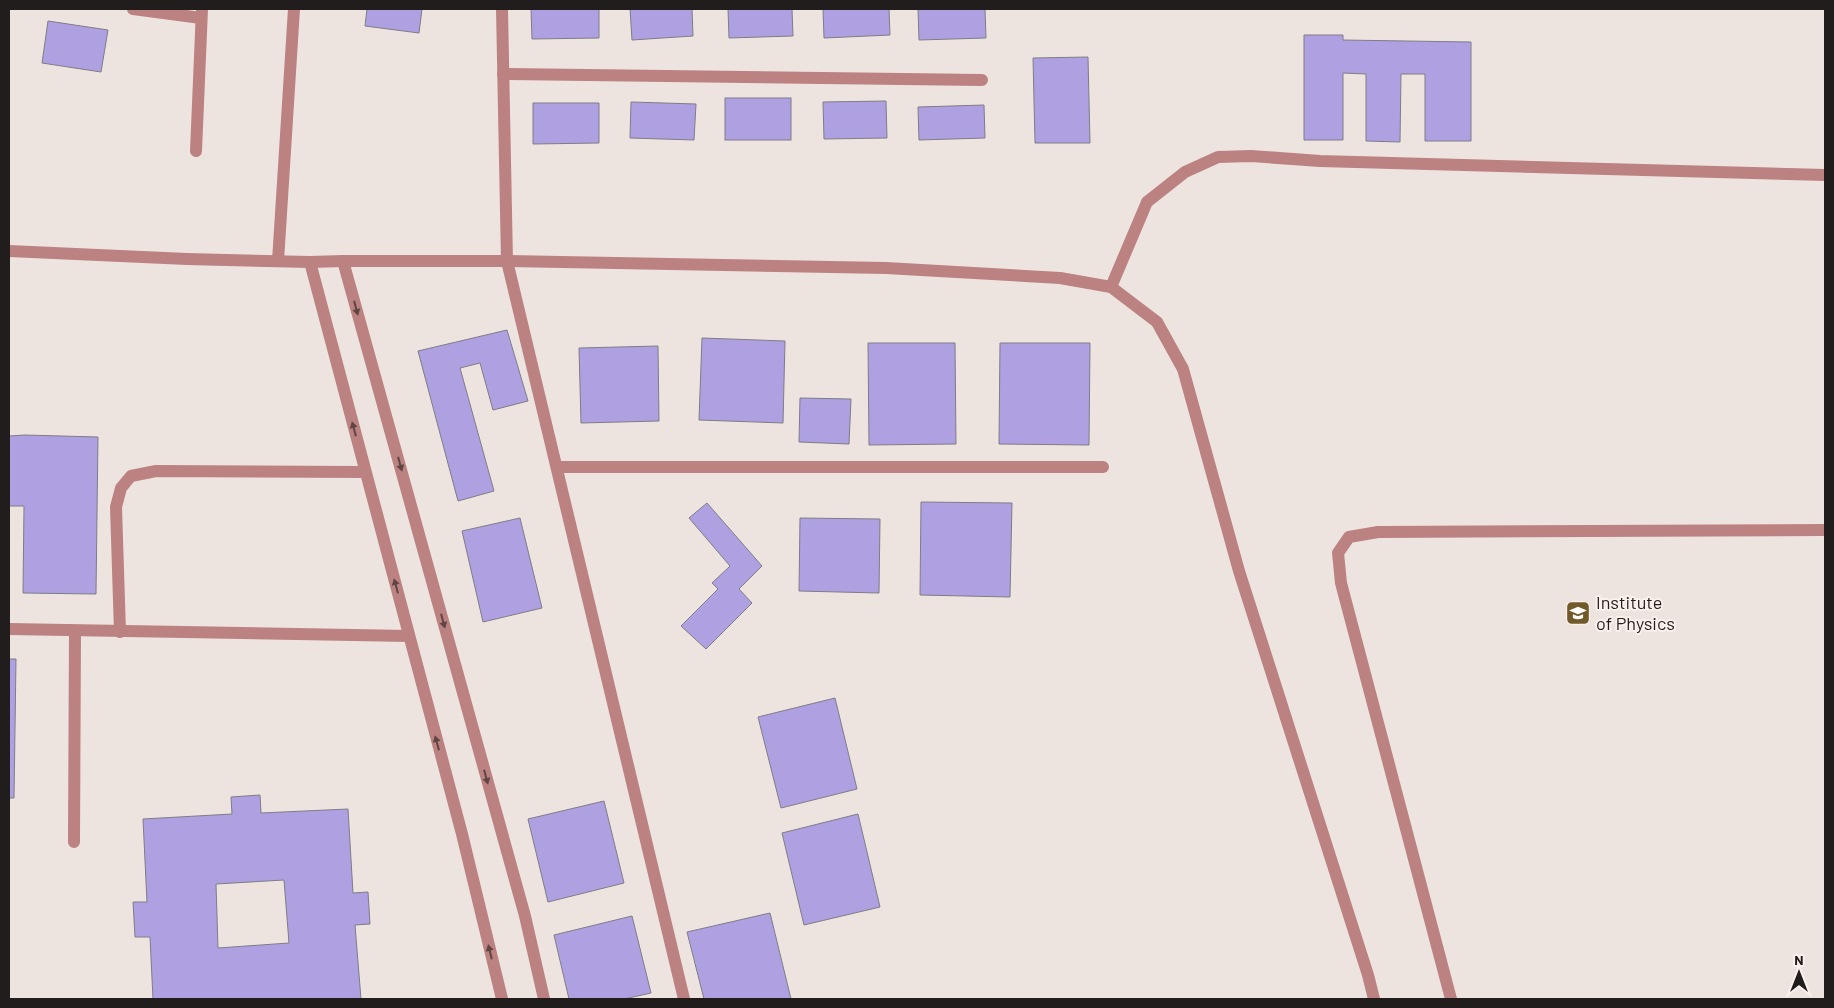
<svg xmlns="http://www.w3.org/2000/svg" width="1834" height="1008" font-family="Barlow,sans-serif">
<rect width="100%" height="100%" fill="#ede4e0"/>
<g fill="#afa0e2" stroke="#7e7d85" fill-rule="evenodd">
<path d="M367,9H422L419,33L365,26Z"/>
<path d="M531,9H599V38L532,39Z"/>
<path d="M630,9H692L693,36L632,40Z"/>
<path d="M728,9H792L793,36L729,38Z"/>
<path d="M823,9H889L890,35L824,38Z"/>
<path d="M918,9H985L986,38L919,40Z"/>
<path d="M48,21L108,30L101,72L42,63Z"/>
<path d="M1304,35H1343V40L1471,42V141H1425V74H1401L1400,142L1366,141V74L1343,73V140H1304Z"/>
<path d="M1088,57L1090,143H1035L1033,58Z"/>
<rect x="725" y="98" width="66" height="42"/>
<path d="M886,101L887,138L824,139L823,102Z"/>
<path d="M631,102L696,104L694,140L630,138Z"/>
<path d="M533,103H599V143L533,144Z"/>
<path d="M984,105L985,138L919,140L918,107Z"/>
<path d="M507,330L528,401L493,410L480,363L460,368L494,491L458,501L418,351Z"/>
<path d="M702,338L785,341L783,423L699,420Z"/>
<path d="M868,343H955L956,444L869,445Z"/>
<path d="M1000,343H1090L1089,445L999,444Z"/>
<path d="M658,346L659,421L581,423L579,348Z"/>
<path d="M800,398L851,399L849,444L799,442Z"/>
<path d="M25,435L98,437L96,594L23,593L24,506H9V436Z"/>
<path d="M921,502L1012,503L1010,597L920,595Z"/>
<path d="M707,503L762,566L739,589L752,603L706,649L681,626L718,589L712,583L730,566L689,518Z"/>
<path d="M520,518L542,608L483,622L462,531Z"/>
<path d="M800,518L880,519L879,593L799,591Z"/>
<path d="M9,659H16L14,798H9Z"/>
<path d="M835,698L857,789L781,808L758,717Z"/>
<path d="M260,795L261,813L348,809L353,893L368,892L370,924L355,925L361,999H153L150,937H135L133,902H147L143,819L232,814L231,797ZM284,880L289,943L218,948L216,884Z"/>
<path d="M604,801L624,883L548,902L528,819Z"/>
<path d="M858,814L880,907L804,925L782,833Z"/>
<path d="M770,913L791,999H704L687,932Z"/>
<path d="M632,916L651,993L624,999H569L554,935Z"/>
</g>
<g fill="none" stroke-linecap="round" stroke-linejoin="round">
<g stroke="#bb8281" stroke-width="12">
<path d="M133,9L201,18"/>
<path d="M502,9L507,261L684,999"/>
<path d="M503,74L982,80"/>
<path d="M196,151L202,9"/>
<path d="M278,261L294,9"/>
<path d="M1111,287L1147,202L1185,172L1218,157L1251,156L1320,161L1825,175"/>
<path d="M557,467H1103"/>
<path d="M9,629L409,636"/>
<path d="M120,632L116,507L121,488L131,476L156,471L365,472"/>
<path d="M74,842L75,631"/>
<path d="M1451,999L1341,583L1338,553L1349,537L1378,532L1825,530"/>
</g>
<g stroke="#bb8281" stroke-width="12">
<path d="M9,251L187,259L310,262L343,261H507L886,268L1060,278L1111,287L1157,322L1183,369L1239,571L1368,975L1374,999"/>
<path d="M343,261L525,916L544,999"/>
<path d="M310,262L462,834L502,999"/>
</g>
</g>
<defs><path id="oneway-solid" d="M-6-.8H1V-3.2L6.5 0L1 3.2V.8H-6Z" transform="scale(1.25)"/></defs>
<g fill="#5f4544">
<use href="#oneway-solid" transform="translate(356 308) rotate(75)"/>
<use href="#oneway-solid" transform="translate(354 429) rotate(-105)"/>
<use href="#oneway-solid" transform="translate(400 464) rotate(75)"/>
<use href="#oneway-solid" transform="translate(396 586) rotate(-105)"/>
<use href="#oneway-solid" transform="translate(443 621) rotate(75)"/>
<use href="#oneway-solid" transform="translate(437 743) rotate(-105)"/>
<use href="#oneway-solid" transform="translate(486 777) rotate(75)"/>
<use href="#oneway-solid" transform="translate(490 952) rotate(-104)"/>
</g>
<defs>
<symbol id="university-square" viewBox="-11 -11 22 22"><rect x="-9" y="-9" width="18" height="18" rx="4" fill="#72592a" stroke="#faf1ed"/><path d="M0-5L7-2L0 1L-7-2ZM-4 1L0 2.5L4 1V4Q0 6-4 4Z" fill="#fff"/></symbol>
</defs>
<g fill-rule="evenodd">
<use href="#university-square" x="1564" y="599" width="28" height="28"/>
</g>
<g text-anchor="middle" stroke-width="4" stroke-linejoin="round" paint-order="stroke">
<g font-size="18" fill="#211d1c" stroke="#faf1ed" text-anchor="start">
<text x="1596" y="609">Institute<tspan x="1596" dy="21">of Physics</tspan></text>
</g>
</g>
<rect width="1834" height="1008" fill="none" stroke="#211d1c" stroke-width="20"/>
<g transform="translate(1799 973)" stroke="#faf1ed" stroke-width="4" paint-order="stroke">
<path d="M0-4L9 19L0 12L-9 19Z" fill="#211d1c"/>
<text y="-8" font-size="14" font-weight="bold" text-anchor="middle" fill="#211d1c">N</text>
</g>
</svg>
